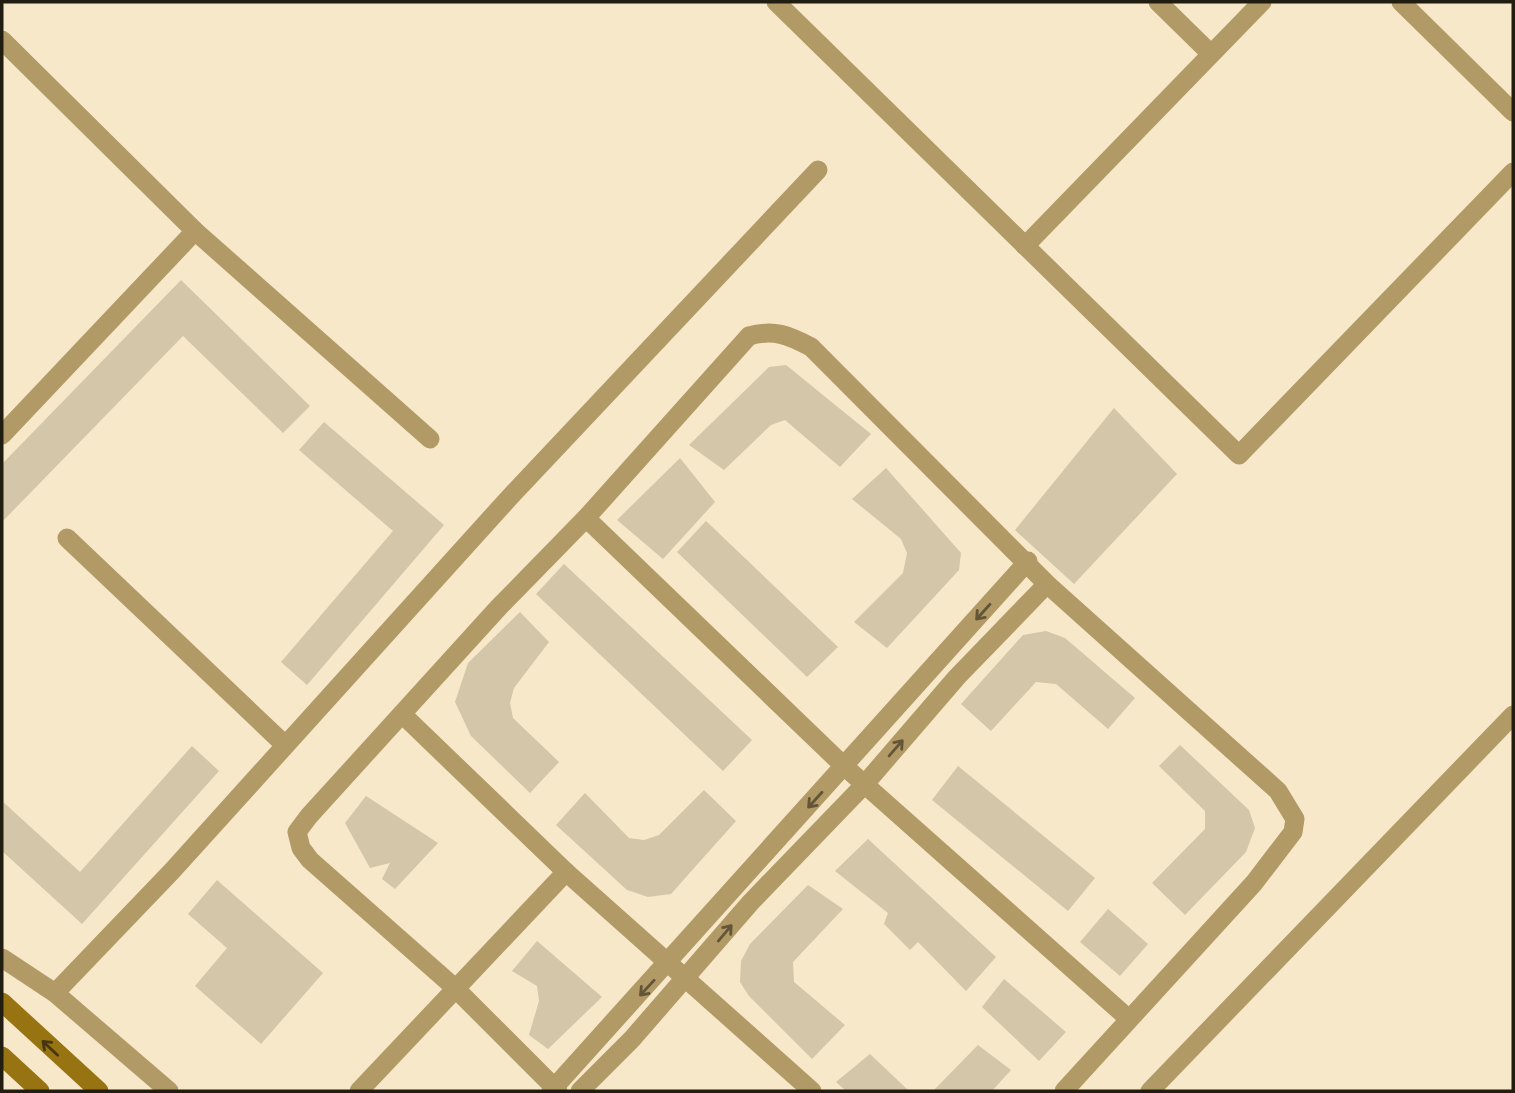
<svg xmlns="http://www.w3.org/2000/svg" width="1515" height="1093" font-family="Commissioner,sans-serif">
<rect width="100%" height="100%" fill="#f6e8c9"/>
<g fill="#d4c6a9">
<path d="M181,280L310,406L283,433L183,336L2,522V464Z"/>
<path d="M786,365L871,434L840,467L785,420L771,425L724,470L689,445L769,367Z"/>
<path d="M1114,408L1177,474L1074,584L1015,530Z"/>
<path d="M324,422L444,525L307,685L281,662L393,531L299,450Z"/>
<path d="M680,458L715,502L663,559L617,520Z"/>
<path d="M886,468L961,553L959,570L887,648L854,622L903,573L907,553L901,539L852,499Z"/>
<path d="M706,521L838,647L807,677L677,552Z"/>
<path d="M564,564L752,740L723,771L536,594Z"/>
<path d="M520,612L549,642L514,688L510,703L513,718L559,762L530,793L471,736L455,702L468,663Z"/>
<path d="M1046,631L1065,638L1135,698L1108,729L1056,684L1036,682L991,731L961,704L1023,635Z"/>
<path d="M1180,745L1249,810L1255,828L1246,852L1185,915L1152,883L1205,829V811L1159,766Z"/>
<path d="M192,746L219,771L82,924L2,851V801L80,872Z"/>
<path d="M958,766L1095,878L1068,911L932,800Z"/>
<path d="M704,790L736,821L671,894L648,897L627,890L556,825L585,793L629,838L644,840L659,835Z"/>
<path d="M366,796L438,843L395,889L382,879L390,863L370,868L345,823Z"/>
<path d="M868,839L996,957L966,991L918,942L910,950L884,924L888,913L835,871Z"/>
<path d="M217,880L323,973L261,1044L195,986L227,948L188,914Z"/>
<path d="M808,885L843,909L793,962L794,982L845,1025L812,1059L749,996L740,982L741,961L750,944Z"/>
<path d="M1108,909L1148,944L1120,976L1080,942Z"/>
<path d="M537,941L602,997L548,1049L529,1035L539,1001L537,986L512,971Z"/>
<path d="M1004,979L1066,1032L1039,1061L982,1007Z"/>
<path d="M978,1045L1011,1070L992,1091H933Z"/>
<path d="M870,1054L909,1091H846L836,1082Z"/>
</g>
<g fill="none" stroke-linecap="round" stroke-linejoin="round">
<g stroke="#b29a67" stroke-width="19">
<path d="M776,2L1239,455L1513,172"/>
<path d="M1158,2L1211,54"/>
<path d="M1401,2L1513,112"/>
<path d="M2,40L195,231L2,435"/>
<path d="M195,231L430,439"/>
<path d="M1025,246L1262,2"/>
<path d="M586,518L845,767L1129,1019"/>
<path d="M67,538L285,745"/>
<path d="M402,714L566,872L812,1091"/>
<path d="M2,958L55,993L169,1091"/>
<path d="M55,993L172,871L509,498L818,170"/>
<path d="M359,1091L566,872"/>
<path d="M551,1091L1028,561"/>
<path d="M558,1091L454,987L310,860L301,848L297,832L309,816L499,607L586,518L749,336C774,329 788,335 811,347L1047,584L1278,791L1295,819L1293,832L1254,883L1064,1091"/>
<path d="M580,1091L632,1039L751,902L864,785L957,677L1047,584"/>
<path d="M1150,1091L1513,715"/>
</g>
<g stroke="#977312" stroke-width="19">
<path d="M2,1002L99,1091"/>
<path d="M2,1056L40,1091"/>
</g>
</g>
<defs><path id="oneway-shaft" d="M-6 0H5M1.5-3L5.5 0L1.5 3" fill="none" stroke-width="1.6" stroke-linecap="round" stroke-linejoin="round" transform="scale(1.75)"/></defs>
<g stroke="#635538">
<use href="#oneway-shaft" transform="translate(983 612) rotate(132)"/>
<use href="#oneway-shaft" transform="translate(896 748) rotate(-49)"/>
<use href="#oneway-shaft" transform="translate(815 800) rotate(132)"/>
<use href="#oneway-shaft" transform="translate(725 933) rotate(-50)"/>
<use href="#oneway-shaft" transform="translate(647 988) rotate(133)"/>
</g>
<use stroke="#453711" href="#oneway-shaft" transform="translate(50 1048) rotate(-137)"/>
<rect width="1515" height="1093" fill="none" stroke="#221d11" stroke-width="7"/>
</svg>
